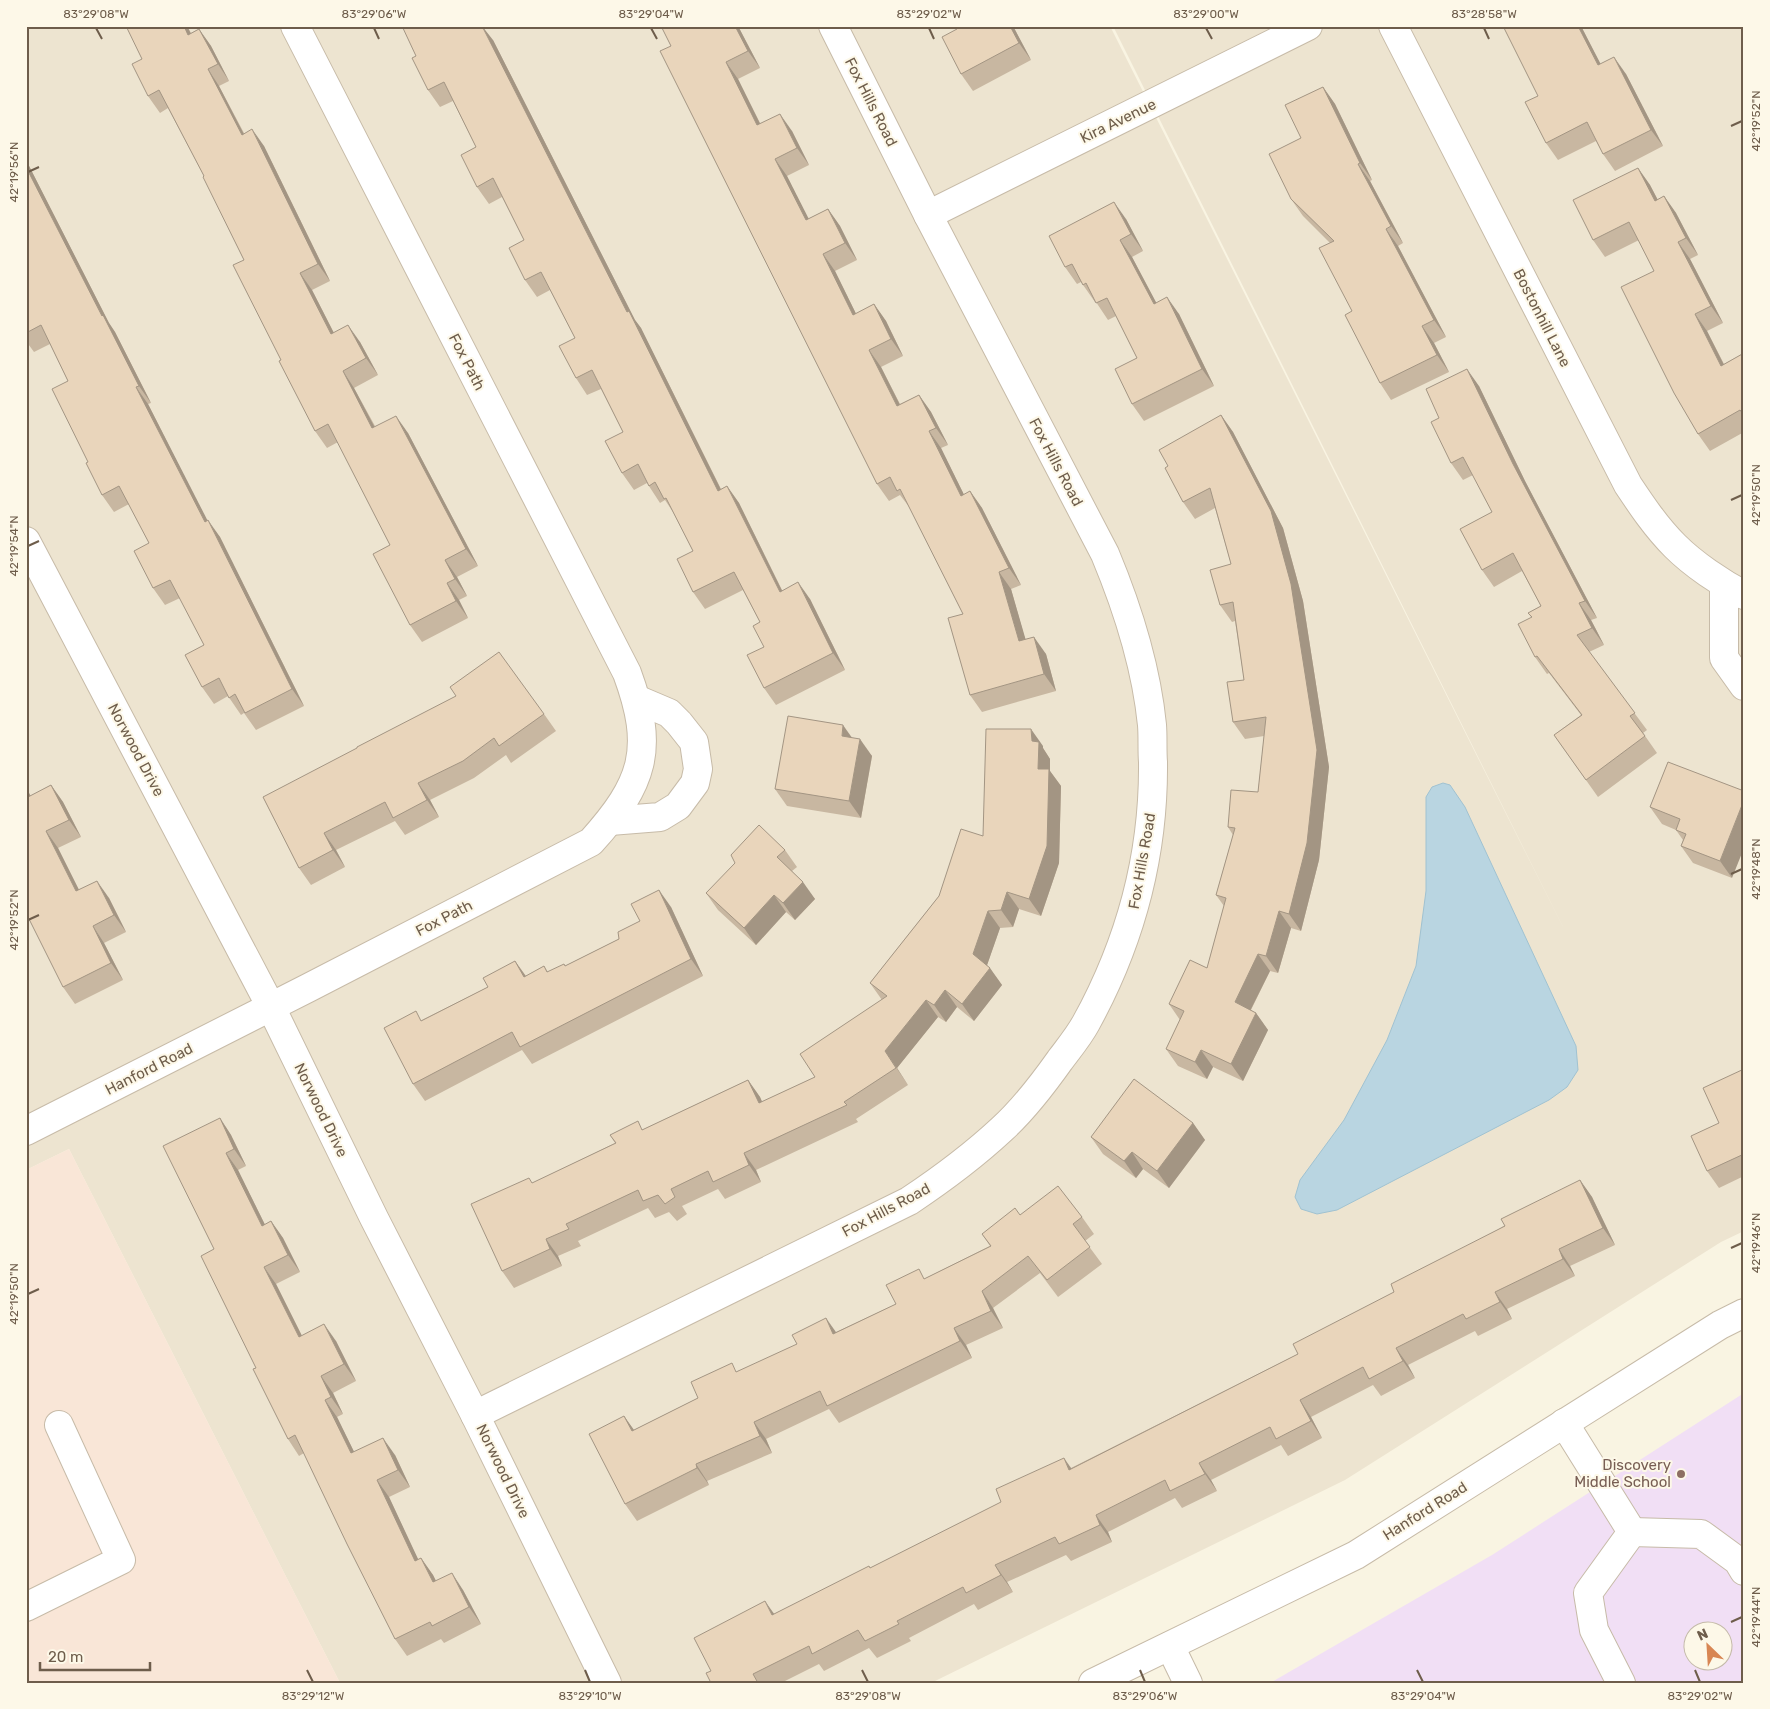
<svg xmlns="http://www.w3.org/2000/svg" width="1770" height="1709" font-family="Rubik,sans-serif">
<rect width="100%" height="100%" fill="#f9f4e2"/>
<path fill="#ede4d0" d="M26,26H1110L1569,939L1113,26H1744V1231L1721,1242L1345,1480L931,1683H340L69,1149L26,1170Z"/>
<path fill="#f9e6d7" d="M69,1149L340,1683H26V1170Z"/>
<path fill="#f1dff5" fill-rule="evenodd" d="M1744,1393V1683H1270L1492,1555ZM1692,1632H1722V1662H1692Z"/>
<path fill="#b9d5e1" stroke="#a0c2d1" d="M1443,783L1450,785L1465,807L1576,1046L1578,1070L1567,1087L1549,1100L1337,1210L1317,1214L1301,1209L1295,1197L1300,1180L1344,1120L1387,1040L1416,966L1426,891V797L1432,787Z"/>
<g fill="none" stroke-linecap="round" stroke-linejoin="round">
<defs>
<g id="minor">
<path d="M1393,26L1628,485C1642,506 1656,527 1675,546C1693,564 1721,583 1744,595"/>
<path d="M928,215L1308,26"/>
<path d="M26,541L271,1007L374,1218L475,1415L607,1683"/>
<path d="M1724,584V658L1744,686"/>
<path d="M610,821L660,817L678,806L695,783L698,769L694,742L679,723L669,713L636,699"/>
<path d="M26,1131L308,988L591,842C644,783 655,749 627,673L295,26"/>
<path d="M475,1415L909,1201C942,1179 973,1156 1002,1129C1024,1109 1043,1084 1060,1060C1069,1048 1079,1036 1086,1023C1131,941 1154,856 1153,762C1152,750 1153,737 1152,725C1146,665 1128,609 1105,554L928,215L833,26"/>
<path d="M1564,1423L1632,1532"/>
<path d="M1632,1532L1701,1534L1738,1561L1744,1571"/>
<path d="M26,1607L121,1560L59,1425"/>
<path d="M1170,1646L1188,1683"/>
<path d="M1093,1683L1356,1555L1720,1325L1744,1313"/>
<path d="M1621,1683L1594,1630L1588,1593L1632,1532"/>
</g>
</defs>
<use href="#minor" stroke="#c7bba8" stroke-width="30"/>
<use href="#minor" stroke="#fff" stroke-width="28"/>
</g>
<g fill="#c8b7a1">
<path d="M187,26L191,33L199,29L211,46L229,81L219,86L244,133L264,146L330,281L312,290L334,333L360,342L378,375L354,388L375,426L408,433L478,566L457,577L467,596L459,600L468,618L422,642L410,625L390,545L338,442L327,448L315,431L281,360L244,260L204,176L168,108L160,113L148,96L142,59Z"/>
<path d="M738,26L760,68L738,79L760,123L792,131L809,165L787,176L808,219L828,209L840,226L857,260L835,271L856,314L874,304L886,321L903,356L881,367L900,404L919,395L931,412L948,445L941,448L964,495L970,491L982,508L1021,585L1011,589L1025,639L1046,654L1056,691L982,712L970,695L963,614L910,508L900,495L889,501L877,484L671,46Z"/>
<path d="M1013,26L1031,60L973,91L961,74L957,29Z"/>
<path d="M1581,26L1600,64L1626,74L1663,146L1615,171L1603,154L1596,141L1558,160L1546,143L1538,96Z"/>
<path d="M493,40L635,320L641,328L721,489L727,486L739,503L782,590L810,599L845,670L776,705L764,688V647L760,622L743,590L705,609L693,592V551L673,512L665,500L660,503L647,483L634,490L622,473L623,432L601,389L587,395L576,378L575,338L550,290L537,297L525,280L524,240L502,197L489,204L477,187L476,147L453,101L440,107L428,90L416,56Z"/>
<path d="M1323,87L1335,104L1372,180L1370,181L1403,243L1398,246L1446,337L1434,343L1449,372L1391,400L1380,383L1352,311L1330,243L1303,216L1291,199L1301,138Z"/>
<path d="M26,160L109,323L115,332L151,403L148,404L207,521L220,537L304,706L256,730L244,713L241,715L228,696L214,704L202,687L204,645L180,598L165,605L153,588L149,543L129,504L114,512L102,495L88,462L68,381L50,344L34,352L26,341Z"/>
<path d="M1638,168L1650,185L1658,200L1664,196L1676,213L1698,255L1690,259L1723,323L1707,331L1724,364L1744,353V432L1710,451L1698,434L1654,271L1639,240L1605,257L1593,240Z"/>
<path d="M1126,219L1143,251L1132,257L1156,303L1179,314L1214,386L1144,421L1132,404L1137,358L1116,316L1108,320L1096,302H1095L1081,282L1077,284L1065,267Z"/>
<path d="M1479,386L1525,481L1597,618L1591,620L1604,645L1589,652L1647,730L1643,733L1657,753L1598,797L1554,735L1581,715L1549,673L1547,674L1535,657L1531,617L1528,613L1541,606L1522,571L1494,587L1482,570L1492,512L1473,475L1463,480L1451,463L1439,418Z"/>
<path d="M1221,415L1233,432L1283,528L1303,601L1329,767L1319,860L1301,931L1291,928L1278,973L1270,971L1251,1010L1256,1013L1268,1030L1243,1081L1213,1067L1207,1079L1178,1066L1166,1049L1180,1020L1169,1004L1207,968L1224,906L1216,895L1233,835L1228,827L1258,792L1264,736L1245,739L1233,722L1244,680L1235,621L1232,622L1220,605L1231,564L1215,508L1195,519L1183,502L1168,466Z"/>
<path d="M544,714L556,731L511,763L506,755L474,778L430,800L439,817L405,835L395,821L336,850L345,867L311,885L299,868L263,797Z"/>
<path d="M853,738L872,756L861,818L787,806L775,789Z"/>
<path d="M1043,746V748L1050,759V771L1061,786L1059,863L1041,916L1019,909L1013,927L1000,928L987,965L1002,985L974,1021L957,1007L946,1022L938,1017L897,1068L908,1085L856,1119L858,1122L756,1170L761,1182L725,1199L718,1189L682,1206L687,1214L677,1221L669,1212L655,1218L648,1208L578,1241L581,1246L558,1256L562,1266L514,1288L502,1271L533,1183L615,1143L610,1135L644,1129L748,1080L760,1097L762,1102L815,1077L882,1000L870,983L939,896L983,836Z"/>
<path d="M1668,762L1732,878L1693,863L1681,846L1683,840L1676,830L1662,824L1650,807Z"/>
<path d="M51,785L63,802L81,837L58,848L79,890L109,898L126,932L104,943L123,980L75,1004L63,987L31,796Z"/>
<path d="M785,850L797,867L792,871L815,899L795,920L786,912L756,945L718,910L706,893Z"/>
<path d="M671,907L703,976L532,1064L522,1050L425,1101L413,1084L422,1020L488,987L515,961L526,976L544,966L548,972L565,966L619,939Z"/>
<path d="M1744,1069V1176L1719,1188L1707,1171L1719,1123Z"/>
<path d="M220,1118L231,1135L246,1166L238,1170L265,1225L271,1221L283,1238L300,1272L276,1284L302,1336L336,1341L356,1381L333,1393L343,1414L337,1417L354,1452L395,1455L410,1487L389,1497L418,1560L421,1558L433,1575L436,1581L463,1590L481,1624L444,1643L441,1639L407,1656L395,1639L304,1453L299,1456L288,1439L256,1368L214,1249Z"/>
<path d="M1193,1123L1205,1140L1169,1188L1143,1169L1136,1178L1103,1154L1091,1137Z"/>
<path d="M1580,1180L1592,1197L1615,1245L1570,1266L1575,1276L1507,1309L1512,1319L1478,1336L1475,1331L1408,1365L1415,1378L1381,1396L1373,1385L1311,1417L1322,1438L1288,1456L1281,1445L1211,1480L1217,1491L1182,1508L1175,1498L1108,1532L1112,1542L1071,1561L1066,1555L1007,1582L1013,1592L978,1610L974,1604L909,1638L911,1641L877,1658L869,1648L824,1671L819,1664L781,1683H711V1671L774,1614L870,1568L1071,1468L1298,1354L1394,1292Z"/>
<path d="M1020,1215L1082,1217L1094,1234L1085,1241L1102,1264L1058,1297L1040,1273L993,1308L1003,1328L966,1345L972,1358L839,1423L829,1409L766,1439L772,1453L707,1481L709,1485L637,1521L625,1504L624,1416L634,1430L698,1398L738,1371L836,1332L896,1304L926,1278L990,1246L982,1234Z"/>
</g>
<g fill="#a39583">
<path d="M184,26H187L200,52L188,35Z"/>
<path d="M482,26L493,40L635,320L641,328L730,508L718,491Z"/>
<path d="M735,26H738L760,68L748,51Z"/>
<path d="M1010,26H1013L1031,60L1019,43Z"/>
<path d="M1578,26H1581L1610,82L1598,65Z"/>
<path d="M199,29L211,46L229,81L218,64Z"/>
<path d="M1614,57L1626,74L1663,146L1651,130Z"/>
<path d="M726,62L738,79L769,142L757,125Z"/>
<path d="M208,69L219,86L253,152L242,135Z"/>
<path d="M1323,87L1335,104L1372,180L1360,163Z"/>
<path d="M780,114L792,131L809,165L797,148Z"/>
<path d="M252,129L264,146L330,281L318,264Z"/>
<path d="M775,159L787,176L818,237L806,220Z"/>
<path d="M26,160L109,323L115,332L151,403L139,386L102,316L26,167Z"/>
<path d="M1358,164L1370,181L1403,243L1391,226Z"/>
<path d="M1638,168L1650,185L1667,218L1655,201Z"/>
<path d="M1664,196L1676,213L1698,255L1686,238Z"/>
<path d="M1114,202L1126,219L1143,251L1131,234Z"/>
<path d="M828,209L840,226L857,260L845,243Z"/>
<path d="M1386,229L1398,246L1446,337L1434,320Z"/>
<path d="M1120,240L1132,257L1166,321L1154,304Z"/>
<path d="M1678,242L1690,259L1723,323L1711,306Z"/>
<path d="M823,254L835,271L865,332L853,315Z"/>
<path d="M300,273L312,290L343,351L331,334Z"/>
<path d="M1167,297L1179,314L1214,386L1202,369Z"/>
<path d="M874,304L886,321L903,356L891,339Z"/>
<path d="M1695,314L1707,331L1733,383L1721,366Z"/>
<path d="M348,325L360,342L378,375L366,358Z"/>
<path d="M1422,326L1434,343L1449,372L1437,355Z"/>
<path d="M869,350L881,367L909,423L897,406Z"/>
<path d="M1467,369L1479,386L1525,481L1597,618L1585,601L1513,464Z"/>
<path d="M343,371L354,388L384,445L372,428Z"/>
<path d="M136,387L148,404L217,539L205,522Z"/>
<path d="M919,395L931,412L948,445L936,428Z"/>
<path d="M1221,415L1233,432L1283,528L1303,601L1329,767L1319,860L1301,931L1289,914L1291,584Z"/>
<path d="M396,416L408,433L478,566L466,549Z"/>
<path d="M929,431L941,448L973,513L961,496Z"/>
<path d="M727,486L739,503L791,609L780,592Z"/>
<path d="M970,491L982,508L1021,585L1009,568Z"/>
<path d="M208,520L220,537L304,706L292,689Z"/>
<path d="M445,560L457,577L467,596L455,579Z"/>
<path d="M999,572L1011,589L1031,658L1019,641Z"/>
<path d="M798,582L810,599L845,670L833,653Z"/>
<path d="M447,583L459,600L468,618L456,601Z"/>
<path d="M1579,603L1591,620L1604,645L1592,628Z"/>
<path d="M1034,637L1046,654L1056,691L1044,674Z"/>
<path d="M843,725L855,742L842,736Z"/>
<path d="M1031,729L1043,746V748L1050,759V771L1061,786L1059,863L1041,916L1029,899L1038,769L1032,741Z"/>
<path d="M860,739L872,756L861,818L849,801Z"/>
<path d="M418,783L430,800L439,817L427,800Z"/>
<path d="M51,785L63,802L81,837L69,820Z"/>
<path d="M26,787L40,814L26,794Z"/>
<path d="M1744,800V848L1732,878L1720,861Z"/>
<path d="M46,831L58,848L88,908L76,891Z"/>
<path d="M324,833L336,850L345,867L333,850Z"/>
<path d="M97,881L109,898L126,932L114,915Z"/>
<path d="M803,882L815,899L795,920L783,903Z"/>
<path d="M659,890L671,907L703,976L691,959Z"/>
<path d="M1007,892L1019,909L1013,927L1001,910Z"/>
<path d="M774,895L786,912L756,945L744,928Z"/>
<path d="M988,911L1000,928L985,971L973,954Z"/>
<path d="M1279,911L1291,928L1278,973L1266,956Z"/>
<path d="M93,926L104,943L123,980L111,963Z"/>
<path d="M1258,954L1270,971L1246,1019L1235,1002Z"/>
<path d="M515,961L527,978L524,977Z"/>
<path d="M990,968L1002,985L974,1021L962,1004Z"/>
<path d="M945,990L957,1007L946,1022L934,1005Z"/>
<path d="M926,1000L938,1017L897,1068L908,1085L885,1051Z"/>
<path d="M1256,1013L1268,1030L1243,1081L1231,1064Z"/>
<path d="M1201,1050L1213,1067L1207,1079L1195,1062Z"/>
<path d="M748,1080L760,1097L770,1120L759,1103Z"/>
<path d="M220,1118L231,1135L246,1166L234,1149Z"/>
<path d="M1193,1123L1205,1140L1169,1188L1157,1171Z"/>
<path d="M1132,1152L1143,1169L1136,1178L1124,1161Z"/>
<path d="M226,1153L238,1170L274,1243L262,1226Z"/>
<path d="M744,1153L756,1170L761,1182L749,1165Z"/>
<path d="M1580,1180L1592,1197L1615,1245L1603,1228Z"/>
<path d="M271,1221L283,1238L300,1272L288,1255Z"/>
<path d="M546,1239L558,1256L562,1266L550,1249Z"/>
<path d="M1559,1249L1570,1266L1575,1276L1563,1259Z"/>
<path d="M264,1267L276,1284L311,1354L299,1337Z"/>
<path d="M982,1291L993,1308L1003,1328L991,1311Z"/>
<path d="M1495,1292L1507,1309L1512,1319L1500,1302Z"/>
<path d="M826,1318L838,1335L833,1334Z"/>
<path d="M324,1324L336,1341L356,1381L344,1364Z"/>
<path d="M954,1328L966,1345L972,1358L960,1341Z"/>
<path d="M1396,1348L1408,1365L1415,1378L1403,1361Z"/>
<path d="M321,1376L333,1393L343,1414L331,1397Z"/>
<path d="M325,1400L337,1417L363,1470L351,1453Z"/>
<path d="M1300,1400L1311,1417L1322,1438L1311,1421Z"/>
<path d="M624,1416L636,1433L632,1431Z"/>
<path d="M754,1422L766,1439L772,1453L760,1436Z"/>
<path d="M383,1438L395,1455L410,1487L398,1470Z"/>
<path d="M1064,1458L1076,1475L1069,1470Z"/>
<path d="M1199,1463L1211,1480L1217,1491L1205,1474Z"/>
<path d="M696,1464L707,1481L709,1485L697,1468Z"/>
<path d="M377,1480L389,1497L427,1578L415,1561Z"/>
<path d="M1096,1515L1108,1532L1112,1542L1100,1525Z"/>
<path d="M421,1558L433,1575L445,1599L433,1582Z"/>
<path d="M995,1565L1007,1582L1013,1592L1001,1575Z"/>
<path d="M452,1573L463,1590L481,1624L469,1607Z"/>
<path d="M765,1601L777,1618L772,1615Z"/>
</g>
<g fill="#e9d5bb" stroke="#a39583">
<path d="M126,26H184L188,35L199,29L218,64L208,69L242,135L252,129L318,264L300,273L331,334L348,325L366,358L343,371L372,428L396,416L466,549L445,560L455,579L447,583L456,601L410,625L373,554L390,545L328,424L315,431L279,361L281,360L233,265L244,260L203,177L204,176L159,90L148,96L132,64L142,59Z"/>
<path d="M402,26H471L472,28L475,26H482L627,312L629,311L718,491L727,486L780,592L798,582L833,653L764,688L747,655L764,647L753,626L760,622L734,572L693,592L677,559L693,551L666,498L664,499L655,482L649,486L638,464L622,473L605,441L623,432L592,370L576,378L559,346L575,338L541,272L525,280L509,248L524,240L493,178L477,187L461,155L476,147L444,82L428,90L412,58L416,56Z"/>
<path d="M661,26H735L748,51L726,62L757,125L780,114L797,148L775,159L806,220L828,209L845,243L823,254L853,315L874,304L891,339L869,350L897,406L919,395L936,428L929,431L961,496L970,491L1009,568L999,572L1019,641L1034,637L1044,674L970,695L948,618L963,614L900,489L897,491L890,477L877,484L660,51L671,46Z"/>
<path d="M955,26H1010L1019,43L961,74L942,37L957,29Z"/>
<path d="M1503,26H1578L1598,65L1614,57L1651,130L1603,154L1587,122L1546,143L1525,102L1538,96Z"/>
<path d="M1323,87L1360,163L1358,164L1391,226L1386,229L1434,320L1422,326L1437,355L1380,383L1345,315L1352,311L1319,248L1334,241L1291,199L1269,154L1301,138L1285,105Z"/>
<path d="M26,167L102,316L103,315L139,386L136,387L205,522L208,520L292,689L245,713L235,694L229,698L219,678L202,687L185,655L204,645L170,580L153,588L134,551L149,543L119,486L102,495L86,463L88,462L52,389L68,381L41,325L26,333Z"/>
<path d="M1638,168L1655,201L1664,196L1686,238L1678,242L1711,306L1695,314L1721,366L1744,353V415L1740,410L1698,434L1674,393L1621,287L1654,271L1629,222L1593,240L1573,200Z"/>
<path d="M1114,202L1131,234L1120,240L1154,304L1167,297L1202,369L1132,404L1115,369L1137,358L1107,298L1096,303L1086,283L1083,285L1072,264L1065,267L1049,236Z"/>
<path d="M1467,369L1513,464L1585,601L1579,603L1592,628L1577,635L1635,713L1630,716L1645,736L1586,780L1554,735L1582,715L1537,656L1535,657L1518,624L1532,617L1528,613L1541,606L1513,553L1482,570L1460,529L1492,512L1463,457L1451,463L1431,422L1439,418L1426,389Z"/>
<path d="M1221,415L1271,511L1291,584L1317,750L1307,843L1289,914L1279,911L1266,956L1258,954L1235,1002L1256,1013L1231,1064L1201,1050L1195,1062L1166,1049L1184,1011L1169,1004L1190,960L1207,968L1226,898L1216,895L1235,828L1228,827L1231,790L1258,792L1266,717L1233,722L1227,682L1244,680L1233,602L1220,605L1210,570L1231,564L1210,488L1183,502L1165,468L1168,466L1159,450Z"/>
<path d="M499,652L544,714L499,746L494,738L463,761L418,783L427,800L393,818L385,802L324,833L333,850L299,868L263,797L357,748V747L456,696L450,687Z"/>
<path d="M788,716L843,725L842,736L860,739L849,801L775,789Z"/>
<path d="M986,729H1031L1032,741L1039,742L1038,769H1049L1047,846L1029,899L1007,892L1001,910L988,911L973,954L990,968L962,1004L945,990L934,1005L926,1000L885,1051L896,1068L844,1102L847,1105L744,1153L749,1165L713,1182L708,1171L671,1189L675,1197L665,1204L658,1195L643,1201L638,1190L566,1224L569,1229L546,1239L550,1249L502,1271L471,1204L529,1178L532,1183L616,1143L610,1135L638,1121L642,1130L748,1080L759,1103L815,1077L800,1054L887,996L870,983L939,896L961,829L983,836Z"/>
<path d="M1668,762L1744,791V800L1720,861L1681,846L1686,834L1676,830L1680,819L1650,807Z"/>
<path d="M51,785L69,820L46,831L76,891L97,881L114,915L93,926L111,963L63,987L26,913V794L28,797Z"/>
<path d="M759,825L785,850L777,857L803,882L783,903L774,895L744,928L706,893L735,863L731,855Z"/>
<path d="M659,890L691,959L520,1047L512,1032L413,1084L384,1028L416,1011L421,1021L488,987L483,978L515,961L524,977L544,966L547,972L564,964L565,966L619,939L618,932L640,921L631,904Z"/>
<path d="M1744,1069V1154L1707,1171L1691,1136L1719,1123L1703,1088Z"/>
<path d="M1134,1079L1193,1123L1157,1171L1132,1152L1124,1161L1091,1137Z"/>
<path d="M220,1118L234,1149L226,1153L262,1226L271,1221L288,1255L264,1267L299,1337L324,1324L344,1364L321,1376L331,1397L325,1400L351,1453L383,1438L398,1470L377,1480L415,1561L421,1558L433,1582L452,1573L469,1607L432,1626L430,1622L395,1639L347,1544L295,1435L288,1439L253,1369L256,1368L201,1256L214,1249L163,1146Z"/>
<path d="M1580,1180L1603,1228L1559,1249L1563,1259L1495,1292L1500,1302L1466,1319L1463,1314L1396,1348L1403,1361L1369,1379L1363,1367L1300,1400L1311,1421L1276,1439L1270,1427L1199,1463L1205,1474L1170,1491L1165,1480L1096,1515L1100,1525L1059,1544L1055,1537L995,1565L1001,1575L966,1593L963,1587L897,1621L899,1624L865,1641L858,1630L812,1654L809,1646L753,1674L758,1683H711L706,1673L711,1671L694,1638L765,1601L772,1615L869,1566L870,1568L1001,1502L996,1489L1064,1458L1069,1470L1298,1354L1293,1344L1394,1292L1391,1284L1505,1226L1501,1219Z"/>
<path d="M1058,1186L1082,1217L1073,1224L1090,1247L1047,1280L1028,1256L982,1291L991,1311L954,1328L960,1341L827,1406L820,1391L754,1422L760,1436L696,1464L697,1468L625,1504L589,1434L624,1416L632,1431L698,1398L691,1382L732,1363L736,1372L797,1344L792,1335L826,1318L833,1334L896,1304L886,1285L919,1269L924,1279L991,1246L982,1234L1015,1208L1020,1215Z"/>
</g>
<path fill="none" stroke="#6e5d4b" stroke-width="2" d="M96,28L102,39M374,28L379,39M651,28L657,39M929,28L934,39M1206,28L1212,39M1484,28L1489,39M1731,126L1742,121M28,172L39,167M1731,500L1742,495M28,546L39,541M1731,874L1742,869M28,920L39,915M1731,1248L1742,1243M28,1294L39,1289M1731,1622L1742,1617M307,1670L313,1682M585,1670L590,1682M862,1670L868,1682M1140,1670L1145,1682M1417,1670L1423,1682M1695,1670L1700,1682"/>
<circle fill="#8d6e63" stroke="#fdf8e8" stroke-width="2" cx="1681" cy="1474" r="5"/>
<g text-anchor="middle" stroke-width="4" stroke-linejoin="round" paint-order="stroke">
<g font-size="15" fill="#6e5d4b" stroke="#fdf8e8">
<text transform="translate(871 102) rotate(63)" y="5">Fox Hills Road</text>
<text transform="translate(1118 121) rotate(-26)" y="5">Kira Avenue</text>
<text transform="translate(1542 318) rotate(63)" y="5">Bostonhill Lane</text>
<text transform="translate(467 362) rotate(63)" y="5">Fox Path</text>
<text transform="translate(1056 462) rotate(62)" y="5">Fox Hills Road</text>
<text transform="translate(136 750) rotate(62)" y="5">Norwood Drive</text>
<text transform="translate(1142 861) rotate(-80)" y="5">Fox Hills Road</text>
<text transform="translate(444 918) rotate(-27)" y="5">Fox Path</text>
<text transform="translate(149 1069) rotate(-27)" y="5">Hanford Road</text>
<text transform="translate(321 1110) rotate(64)" y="5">Norwood Drive</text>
<text transform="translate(886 1210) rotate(-28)" y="5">Fox Hills Road</text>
<text transform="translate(503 1471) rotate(64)" y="5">Norwood Drive</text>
<text transform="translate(1425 1511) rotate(-32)" y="5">Hanford Road</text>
</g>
<g font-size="15" fill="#785e54" stroke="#fdf8e8" text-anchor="end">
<text x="1671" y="1470">Discovery<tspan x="1671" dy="17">Middle School</tspan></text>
</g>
</g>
<rect width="1770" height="1709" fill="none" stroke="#fdf8e8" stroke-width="55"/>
<g transform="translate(1708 1646) rotate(335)"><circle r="24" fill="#fdf8e8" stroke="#c4baa9"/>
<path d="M0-4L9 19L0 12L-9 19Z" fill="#d88653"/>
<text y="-8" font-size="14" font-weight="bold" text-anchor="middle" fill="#6e5d4b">N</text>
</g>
<path d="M40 1662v8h110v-8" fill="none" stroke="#6e5d4b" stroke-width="2.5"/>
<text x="48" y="1662" font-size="15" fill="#6e5d4b" stroke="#fdf8e8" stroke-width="4" paint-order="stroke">20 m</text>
<rect x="28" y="28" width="1714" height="1654" fill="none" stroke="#6e5d4b" stroke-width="2"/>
<g font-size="12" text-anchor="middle" fill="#6e5d4b">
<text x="96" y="18">83°29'08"W</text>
<text x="374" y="18">83°29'06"W</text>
<text x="651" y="18">83°29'04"W</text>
<text x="929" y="18">83°29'02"W</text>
<text x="1206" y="18">83°29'00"W</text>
<text x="1484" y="18">83°28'58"W</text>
<text transform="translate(1756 121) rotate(-90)" y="4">42°19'52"N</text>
<text transform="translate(14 172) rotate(-90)" y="4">42°19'56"N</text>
<text transform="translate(1756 495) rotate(-90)" y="4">42°19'50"N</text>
<text transform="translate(14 546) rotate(-90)" y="4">42°19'54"N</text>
<text transform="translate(1756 869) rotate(-90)" y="4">42°19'48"N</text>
<text transform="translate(14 920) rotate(-90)" y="4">42°19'52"N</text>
<text transform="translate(1756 1243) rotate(-90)" y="4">42°19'46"N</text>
<text transform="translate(14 1294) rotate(-90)" y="4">42°19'50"N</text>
<text transform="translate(1756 1617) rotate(-90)" y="4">42°19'44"N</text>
<text x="313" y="1700">83°29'12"W</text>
<text x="590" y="1700">83°29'10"W</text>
<text x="868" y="1700">83°29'08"W</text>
<text x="1145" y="1700">83°29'06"W</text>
<text x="1423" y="1700">83°29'04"W</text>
<text x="1700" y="1700">83°29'02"W</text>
</g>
</svg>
